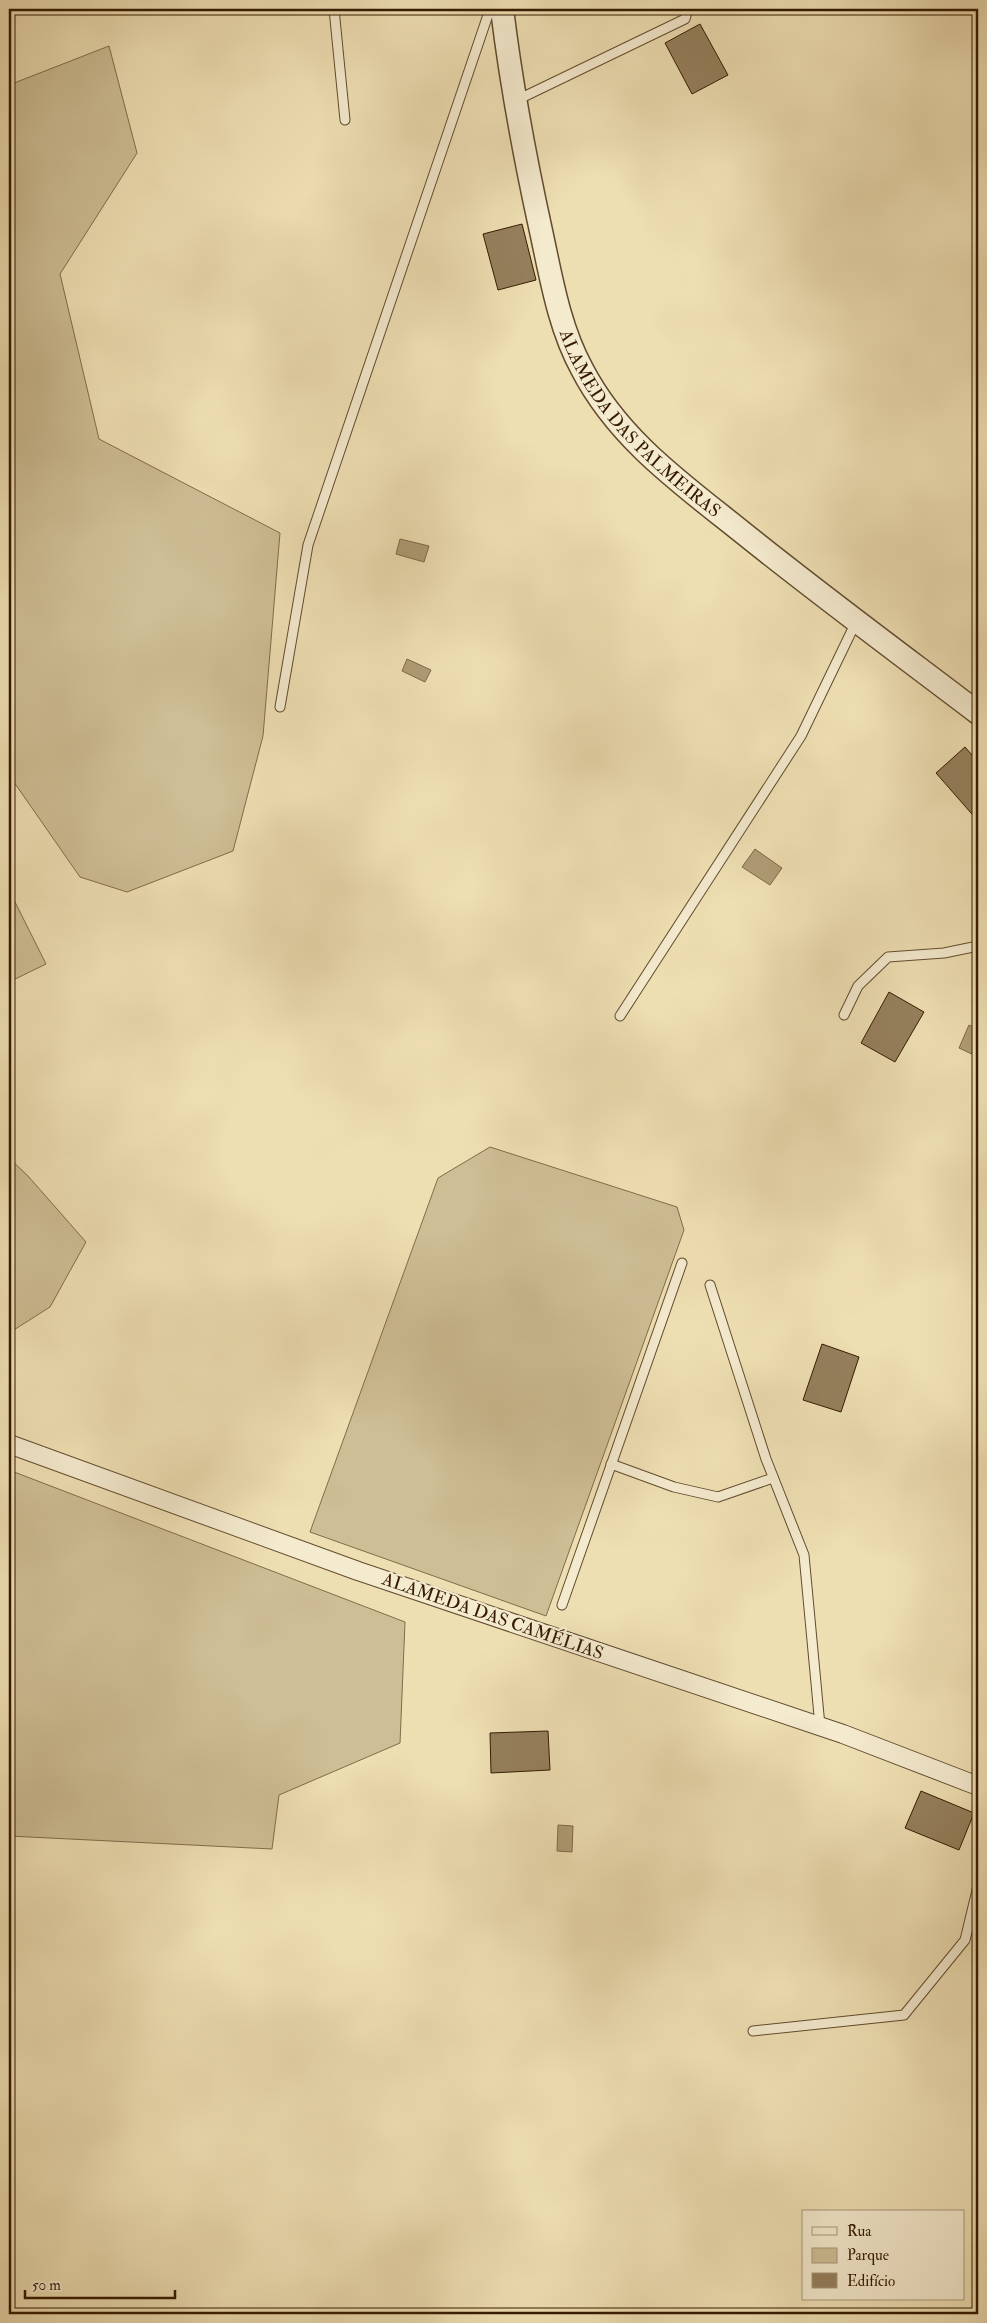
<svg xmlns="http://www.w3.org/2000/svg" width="987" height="2323" font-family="'IM FELL Double Pica',serif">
<rect width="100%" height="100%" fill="#eedfb3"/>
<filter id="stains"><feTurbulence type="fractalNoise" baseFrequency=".004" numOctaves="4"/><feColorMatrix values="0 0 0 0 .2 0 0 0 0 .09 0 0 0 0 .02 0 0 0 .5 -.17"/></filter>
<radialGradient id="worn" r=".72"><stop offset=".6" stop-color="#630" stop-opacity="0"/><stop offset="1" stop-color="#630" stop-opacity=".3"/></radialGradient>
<g fill="#cebe95" stroke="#816c4a">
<path d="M109,46L137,153L60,274L99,439L280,533L263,736L233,851L127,892L80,877L9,775V85Z"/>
<path d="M9,890L46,964L9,982Z"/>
<path d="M490,1147L677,1207L684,1230L546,1616L310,1532L438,1178Z"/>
<path d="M9,1158L28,1176L86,1242L50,1307L9,1333Z"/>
<path d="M9,1470L405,1622L400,1743L279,1795L272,1849L9,1836Z"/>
</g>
<g fill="#af9c76" stroke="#7e6847">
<path d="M400,539L429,546L424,562L396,554Z"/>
<path d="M407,659L431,670L425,682L402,671Z"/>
<path d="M755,849L782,868L770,885L742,867Z"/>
<path d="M969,1025L978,1029V1057L959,1048Z"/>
<path d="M558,1825L573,1826L572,1852L557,1851Z"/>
</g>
<g fill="#95805d" stroke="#341a00">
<path d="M700,24L728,75L692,94L665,43Z"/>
<path d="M522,224L536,280L498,290L483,234Z"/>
<path d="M965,747L978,762V821L936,773Z"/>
<path d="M889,992L924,1012L895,1062L861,1043Z"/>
<path d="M822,1344L859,1357L841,1412L803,1400Z"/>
<path d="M548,1731L550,1770L491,1773L490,1733Z"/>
<path d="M921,1791L974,1813L959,1850L905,1828Z"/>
</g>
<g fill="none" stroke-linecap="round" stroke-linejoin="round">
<defs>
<g id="service">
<path d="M334,9L345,120"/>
<path d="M517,100L685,19L688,9"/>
<path d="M280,707L308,545L490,9"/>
<path d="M844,1015L858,986L888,957L944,953L978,946"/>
<path d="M620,1016L801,736L856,622"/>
<path d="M710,1285L766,1459L804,1555L820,1726"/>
<path d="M611,1464L674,1487L718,1497L773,1478"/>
<path d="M562,1605L682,1263"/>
<path d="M753,2031L904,2015L965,1940L978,1886"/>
</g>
<path id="minor" d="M9,1444L358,1571L843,1734L978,1786"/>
<g id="tertiary">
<path id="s1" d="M502,9C511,83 525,158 541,231C551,277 559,327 582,369C618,439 682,484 742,532C819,594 899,653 978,713"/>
</g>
</defs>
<use href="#service" stroke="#624b2d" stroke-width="11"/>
<use href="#minor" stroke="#624b2d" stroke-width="20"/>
<use href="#tertiary" stroke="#624b2d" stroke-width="25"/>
<use href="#service" stroke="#f4eace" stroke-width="9"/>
<use href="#minor" stroke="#f4eace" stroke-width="18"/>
<use href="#tertiary" stroke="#f4eace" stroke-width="22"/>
</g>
<g text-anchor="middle" stroke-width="4.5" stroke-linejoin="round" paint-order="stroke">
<g font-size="18" fill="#341a00" stroke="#f4eace">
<text dy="6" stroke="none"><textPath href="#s1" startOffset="449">ALAMEDA DAS PALMEIRAS</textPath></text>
<text transform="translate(493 1616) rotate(19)" y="6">ALAMEDA DAS CAMÉLIAS</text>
</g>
</g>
<rect width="987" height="2323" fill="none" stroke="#eedfb3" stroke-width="30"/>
<rect x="10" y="10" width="967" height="2303" fill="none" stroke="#341a00" stroke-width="2.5"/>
<rect x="15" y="15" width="957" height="2293" fill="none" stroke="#341a00"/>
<rect x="802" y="2210" width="162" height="90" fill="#f4eace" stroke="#a7977c"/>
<rect x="812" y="2227" width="25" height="8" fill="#f4eace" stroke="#a7977c"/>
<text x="847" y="2236" font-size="15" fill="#341a00">Rua</text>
<rect x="812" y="2248" width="25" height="15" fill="#cebe95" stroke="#a7977c"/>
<text x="847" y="2260" font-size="15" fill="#341a00">Parque</text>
<rect x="812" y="2273" width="25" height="15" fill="#95805d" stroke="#a7977c"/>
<text x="847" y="2286" font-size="15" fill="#341a00">Edifício</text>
<path d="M25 2290v8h150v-8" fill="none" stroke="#341a00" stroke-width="2.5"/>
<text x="32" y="2290" font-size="15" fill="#341a00" stroke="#f4eace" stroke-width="4" paint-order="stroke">50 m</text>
<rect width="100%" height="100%" filter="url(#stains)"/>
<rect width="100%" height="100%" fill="url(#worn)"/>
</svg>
